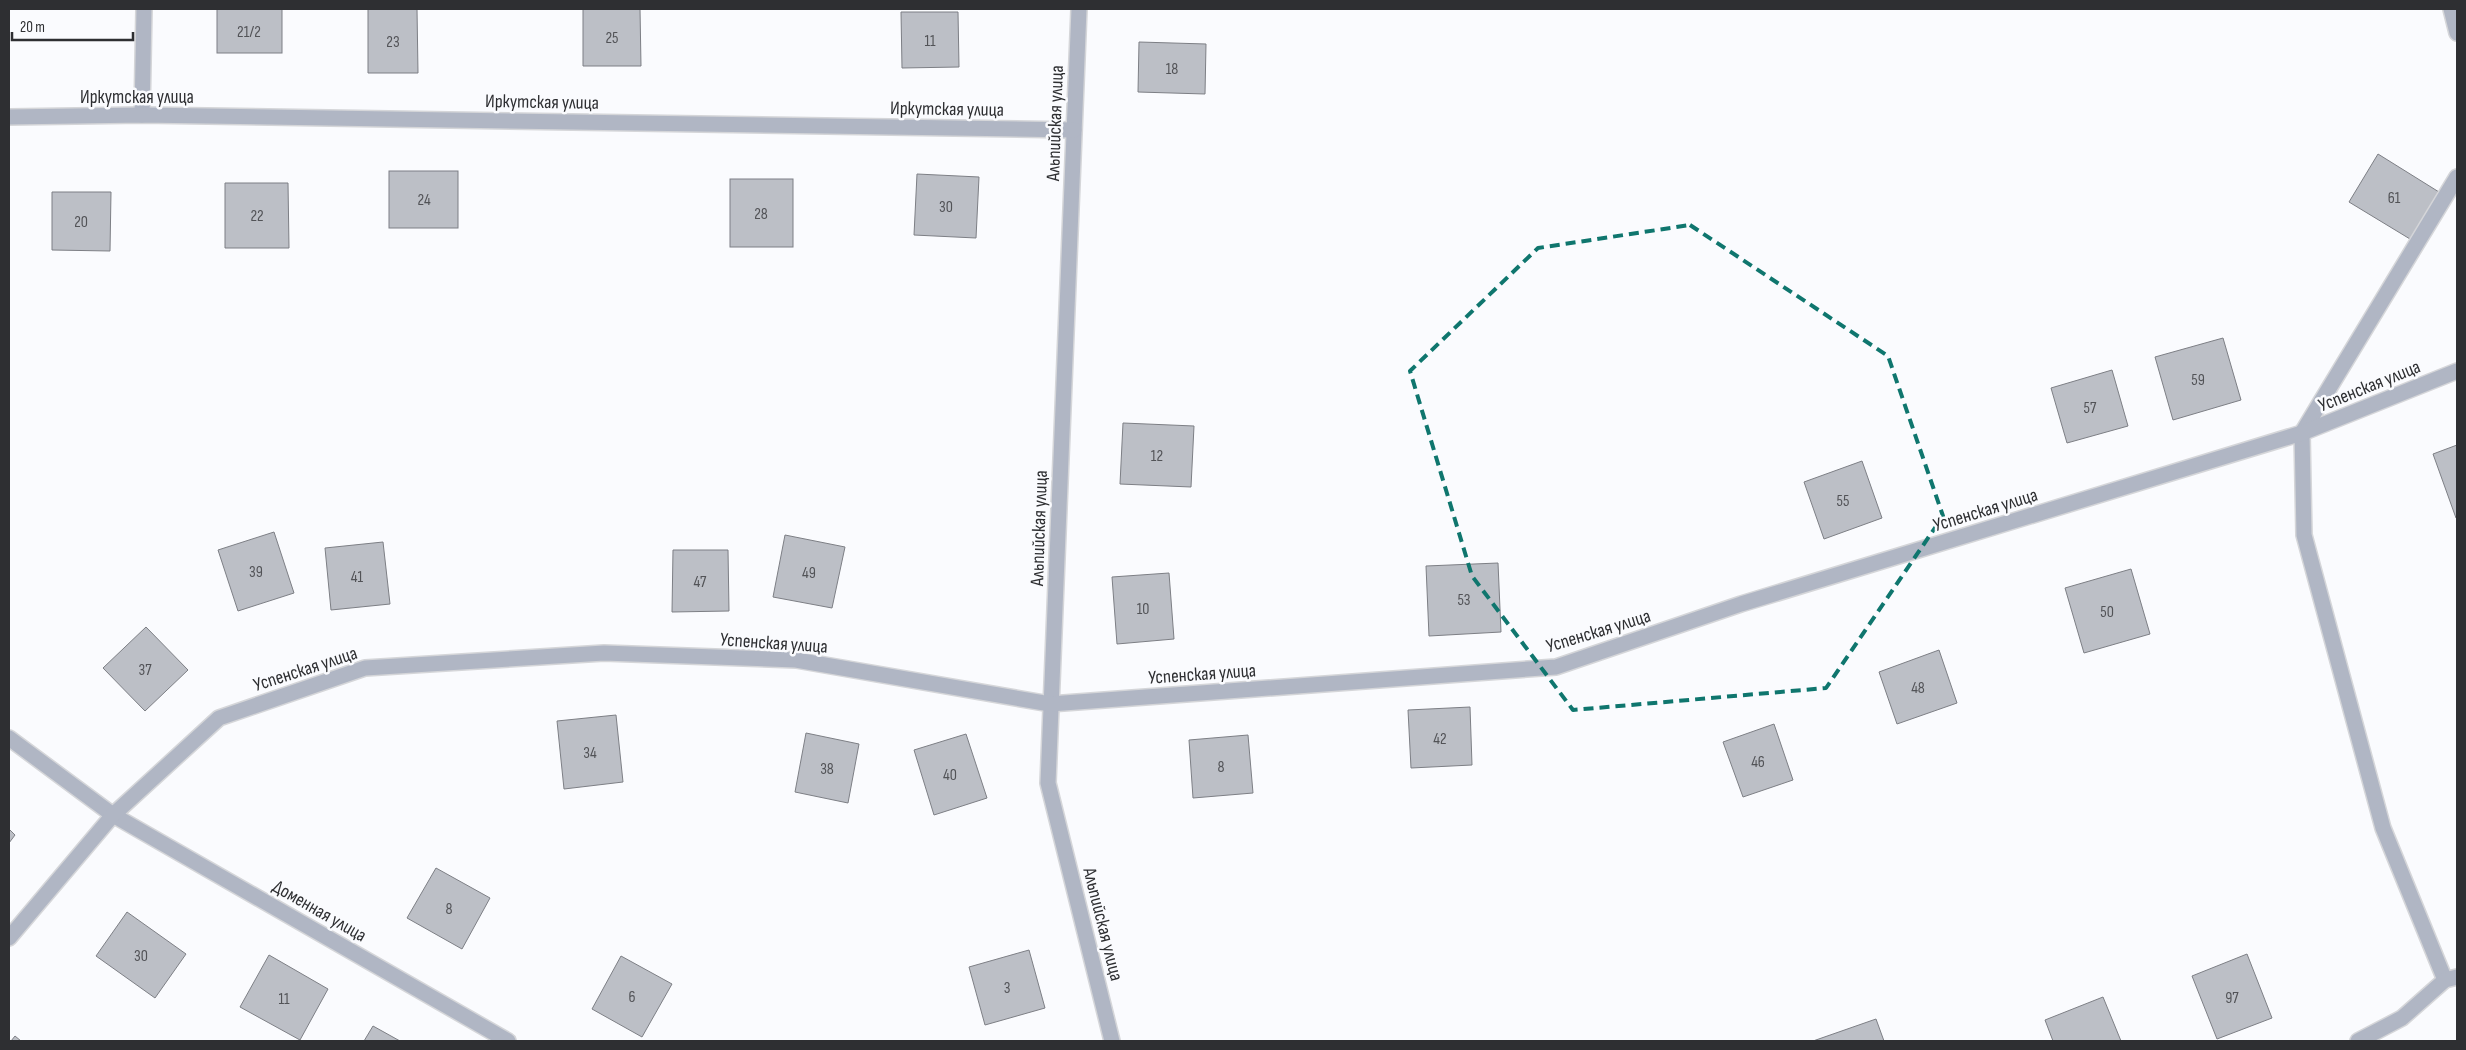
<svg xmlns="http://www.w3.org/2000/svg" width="2466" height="1050" font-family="'Sofia Sans Condensed',sans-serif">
<rect width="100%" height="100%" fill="#fafbfe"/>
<g fill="#bcbfc6" stroke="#7d7f85">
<rect x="217" y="9" width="65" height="44"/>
<path d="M368,9H417L418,73H368Z"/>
<path d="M583,9H640L641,66H583Z"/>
<path d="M901,12H958L959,67L902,68Z"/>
<path d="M1139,42L1206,44L1205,94L1138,92Z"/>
<path d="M2378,154L2439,192L2410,239L2349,202Z"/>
<rect x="389" y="171" width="69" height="57"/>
<path d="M917,174L979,177L976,238L914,235Z"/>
<rect x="730" y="179" width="63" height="68"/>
<path d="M225,183H288L289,248H225Z"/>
<path d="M52,192H111L110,251L52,250Z"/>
<path d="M2223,338L2241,400L2173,420L2155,357Z"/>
<path d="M2112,370L2128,426L2067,443L2051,388Z"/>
<path d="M1123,423L1194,426L1191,487L1120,484Z"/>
<path d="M2457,445V518H2456L2433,454Z"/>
<path d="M1862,461L1882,518L1824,539L1804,482Z"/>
<path d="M274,532L294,593L238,611L218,550Z"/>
<path d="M785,535L845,547L832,608L773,597Z"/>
<path d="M383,542L390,604L331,610L325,548Z"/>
<path d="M673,550H728L729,611L672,612Z"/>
<path d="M1498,563L1501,632L1429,636L1426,566Z"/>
<path d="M2131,569L2150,634L2084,653L2065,588Z"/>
<path d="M1169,573L1174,639L1117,644L1112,577Z"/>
<path d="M146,627L188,670L145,711L103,668Z"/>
<path d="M1939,650L1957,703L1897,724L1879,672Z"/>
<path d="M1470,707L1472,765L1411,768L1408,710Z"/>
<path d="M616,715L623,782L564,789L557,721Z"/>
<path d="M1774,724L1793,780L1743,797L1723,742Z"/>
<path d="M806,733L859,744L848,803L795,792Z"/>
<path d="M966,734L987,798L934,815L914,750Z"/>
<path d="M1248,735L1253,793L1193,798L1189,740Z"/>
<path d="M9,829L15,835L9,843Z"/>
<path d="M436,868L490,898L462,949L407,918Z"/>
<path d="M127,912L186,954L155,998L96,956Z"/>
<path d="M1029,950L1045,1008L985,1025L969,967Z"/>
<path d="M2247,954L2272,1018L2217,1039L2192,976Z"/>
<path d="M269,955L328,989L300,1040L240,1007Z"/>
<path d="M621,956L672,984L642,1037L592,1009Z"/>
<path d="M2103,997L2121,1041H2053L2045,1020Z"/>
<path d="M1876,1019L1884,1041H1813Z"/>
<path d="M373,1026L400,1041H364Z"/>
<path d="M15,1036L21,1041H11Z"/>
</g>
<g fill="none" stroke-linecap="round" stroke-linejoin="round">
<defs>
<g id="lane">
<path d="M2451,9L2457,33"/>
<path d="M9,738L113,815"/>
<path d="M2445,980L2383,828L2304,535L2302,433L2457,177"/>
</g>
<g id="street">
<path d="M1079,9L1048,783L1112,1041"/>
<path d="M142,115L144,9"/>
<path d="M9,117L142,115L1074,130"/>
<path d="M113,815L508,1041"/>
<path d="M9,938L113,815L219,718L365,668L604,653L796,660L1050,704L1556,667L1741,604L2302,433L2457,371"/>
<path d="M2358,1041L2402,1018L2445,980L2457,977"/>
</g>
</defs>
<use href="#lane" stroke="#d5d6d9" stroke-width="18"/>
<use href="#street" stroke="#d5d6d9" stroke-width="18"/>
<use href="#lane" stroke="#b0b6c4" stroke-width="15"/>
<use href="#street" stroke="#b0b6c4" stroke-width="15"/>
</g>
<path fill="none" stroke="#0f766e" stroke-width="4" stroke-dasharray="10 6" stroke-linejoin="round" d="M1690,225L1888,356L1943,516L1826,688L1573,710L1472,576L1410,371L1538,248Z"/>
<g text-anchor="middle" stroke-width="5" stroke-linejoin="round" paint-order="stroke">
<g font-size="16" fill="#525357">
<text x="249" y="37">21/2</text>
<text x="612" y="43">25</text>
<text x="930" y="46">11</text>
<text x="393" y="47">23</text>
<text x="1172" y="74">18</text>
<text x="2394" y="203">61</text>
<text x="424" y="205">24</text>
<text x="946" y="212">30</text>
<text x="761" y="219">28</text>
<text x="257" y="221">22</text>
<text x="81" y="227">20</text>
<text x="2198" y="385">59</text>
<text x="2090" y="413">57</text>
<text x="1157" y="461">12</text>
<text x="1843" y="506">55</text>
<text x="256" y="577">39</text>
<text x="809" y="578">49</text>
<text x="357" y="582">41</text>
<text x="700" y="587">47</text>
<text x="1464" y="605">53</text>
<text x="1143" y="614">10</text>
<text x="2107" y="617">50</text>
<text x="145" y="675">37</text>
<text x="1918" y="693">48</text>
<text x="1440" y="744">42</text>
<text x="590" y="758">34</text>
<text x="1758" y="767">46</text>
<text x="1221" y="772">8</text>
<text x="827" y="774">38</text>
<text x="950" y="780">40</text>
<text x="449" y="914">8</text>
<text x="141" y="961">30</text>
<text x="1007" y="993">3</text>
<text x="632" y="1002">6</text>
<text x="2232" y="1003">97</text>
<text x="284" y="1004">11</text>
</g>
<g font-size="19" fill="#2e2f32" stroke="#fafbfe">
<text x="137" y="103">Иркутская улица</text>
<text transform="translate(542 101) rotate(1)" y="7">Иркутская улица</text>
<text transform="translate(947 108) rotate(1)" y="7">Иркутская улица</text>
<text transform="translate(1054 123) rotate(-88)" y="7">Альпийская улица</text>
<text transform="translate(2369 385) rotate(-22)" y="7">Успенская улица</text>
<text transform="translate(1985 509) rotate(-17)" y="7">Успенская улица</text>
<text transform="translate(1038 528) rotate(-88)" y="7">Альпийская улица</text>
<text transform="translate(1598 630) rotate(-17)" y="7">Успенская улица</text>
<text transform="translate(774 642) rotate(4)" y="7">Успенская улица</text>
<text transform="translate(305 668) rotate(-18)" y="7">Успенская улица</text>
<text transform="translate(1202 673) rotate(-4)" y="7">Успенская улица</text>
<text transform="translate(320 910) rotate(30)" y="7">Доменная улица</text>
<text transform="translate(1104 924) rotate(76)" y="7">Альпийская улица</text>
</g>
</g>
<rect width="2466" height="1050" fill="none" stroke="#2e2f32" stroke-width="20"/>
<path d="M12 32v8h121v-8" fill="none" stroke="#2e2f32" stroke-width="2.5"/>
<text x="20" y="32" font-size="15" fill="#2e2f32" stroke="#fafbfe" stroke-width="4" paint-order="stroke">20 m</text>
</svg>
